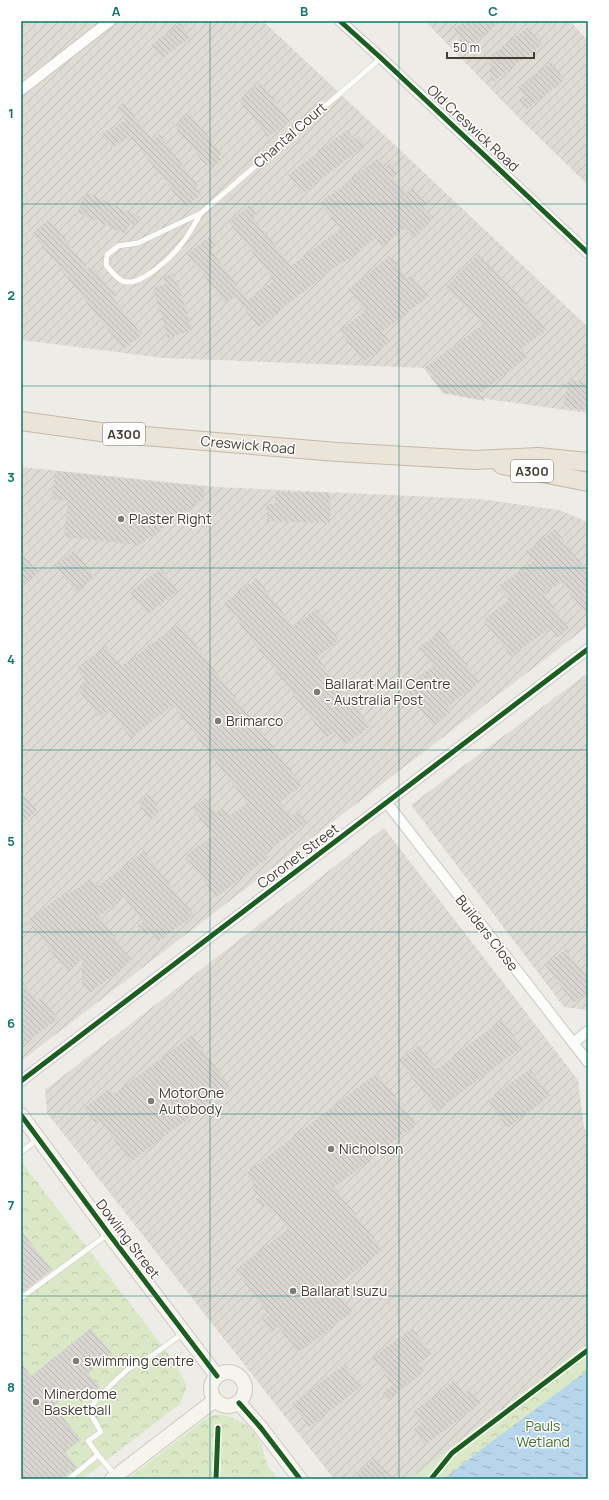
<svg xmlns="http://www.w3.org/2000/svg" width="609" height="1500" font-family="Manrope,sans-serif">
<defs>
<pattern id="industrial-furrows" width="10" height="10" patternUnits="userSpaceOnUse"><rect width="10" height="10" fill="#dedbd5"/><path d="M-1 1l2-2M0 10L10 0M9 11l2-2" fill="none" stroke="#c0bdb7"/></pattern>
<pattern id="park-crowns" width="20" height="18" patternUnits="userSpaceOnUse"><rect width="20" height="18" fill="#dbe8c7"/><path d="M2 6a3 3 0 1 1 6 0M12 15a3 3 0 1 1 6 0" fill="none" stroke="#bdc8ac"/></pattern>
<pattern id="water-ripples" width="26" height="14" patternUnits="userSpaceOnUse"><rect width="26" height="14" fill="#b8d6eb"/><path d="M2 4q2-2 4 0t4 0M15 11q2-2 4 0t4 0" fill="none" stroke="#97afbf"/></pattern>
<pattern id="building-back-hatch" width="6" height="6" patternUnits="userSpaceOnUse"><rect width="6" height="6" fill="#d8d5d0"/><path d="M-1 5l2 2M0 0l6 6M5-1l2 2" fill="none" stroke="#bbb8b3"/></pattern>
</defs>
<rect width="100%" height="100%" fill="#eeece7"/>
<g fill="url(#industrial-furrows)">
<path d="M21,21H263L588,327V413L443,393L424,368L164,358L21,340Z"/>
<path d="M425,21H570L588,41V185L517,116Z"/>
<path d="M21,467L217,487L478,499L559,510L588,522V626L21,1061Z"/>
<path d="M588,673V1010L564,1007L411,805Z"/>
<path d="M384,828L578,1080L584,1128L588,1131V1343L410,1479H334L47,1113L45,1090Z"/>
</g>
<g fill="url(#park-crowns)">
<path d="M21,1161L173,1360L187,1386L180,1404L82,1479H21Z"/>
<path d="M588,1343V1479H410Z"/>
<path d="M213,1415C234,1413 254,1427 262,1446C264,1451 264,1456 266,1461C268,1468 274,1474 278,1479H127L203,1421Z"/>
</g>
<path fill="url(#water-ripples)" d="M588,1370V1479H444L483,1448Z"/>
<g fill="url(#building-back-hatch)">
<path d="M465,21H502L463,51L456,42L461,38L454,29Z"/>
<path d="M180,23L190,37L162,59L151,45Z"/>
<path d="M528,27L542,45L494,81L488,72L493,68L486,59Z"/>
<path d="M551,62L565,80L526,110L519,101L525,96L518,87Z"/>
<path d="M261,83L290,121L268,137L239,100Z"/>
<path d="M124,103L153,140L160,135L198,185L195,187L201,195L185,207L130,136L112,148L102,134L110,128L112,130L125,119L117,108Z"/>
<path d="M190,113L222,154L218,157L221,160L212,167L210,164L206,166L174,125Z"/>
<path d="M347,130L354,139L358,136L365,145L302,194L288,175Z"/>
<path d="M378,158L385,167L390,163L397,173L391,177L407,192L412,188L427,203L423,207L434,218L414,239L404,229L382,246L376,238L343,263L342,262L258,327L235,297L226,304L187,254L209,237L215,245L210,249L248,300L274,281L229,222L250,205L257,214L253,217L291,266L340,229L320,203Z"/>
<path d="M86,192L140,217L135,226L130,224L125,234L77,212Z"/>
<path d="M50,219L88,269L92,266L110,288L112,287L118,294L113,298L142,335L123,349L32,233Z"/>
<path d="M478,254L516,291L546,330L522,348L528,357L479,394L485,401L443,393L424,368L483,324L445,288Z"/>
<path d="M390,256L407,278L412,275L429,296L382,332L390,342L363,362L339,331L365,311L348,289Z"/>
<path d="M173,274L175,281L177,280L192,330L168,338L153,288L165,284L163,277Z"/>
<path d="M569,379L588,383V411L563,406Z"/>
<path d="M55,471L205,487L203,499L139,545L64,537L68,501L52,499Z"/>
<path d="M275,492L330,493V523L267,521V504H275Z"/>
<path d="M555,529L588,572V617L561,582L544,594L569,628L557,638L550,628L511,656L483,620L509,600L499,586L533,561L526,552Z"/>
<path d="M74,550L95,577L76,592L55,565Z"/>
<path d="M21,552L39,572L21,586Z"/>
<path d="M161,568L178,591L147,615L130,592Z"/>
<path d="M257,578L293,626L316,609L339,640L317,657L370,726L345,745L334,732L326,738L224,603Z"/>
<path d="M179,623L302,785L280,802L292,816L298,811L307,822L265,853L268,858L216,897L185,856L213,835L192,808L205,798L216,812L222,808L229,816L247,803L173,705L131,738L109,710L99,717L77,688L86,681L76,668L106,646L122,666Z"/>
<path d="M441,631L480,682L448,706L452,711L433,726L404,687L433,666L419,647Z"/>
<path d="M21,791L37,811L21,824Z"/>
<path d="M149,794L161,811L150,820L138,803Z"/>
<path d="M144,851L194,915L158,942L151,932L145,936L137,926L143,922L124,897L99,916L132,960L90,993L82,984V959L67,972L28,921L68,890L71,893L91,878L98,886Z"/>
<path d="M566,949L588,979V992L573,1003L545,965Z"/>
<path d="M21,980L37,1001L42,998L58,1019L21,1046Z"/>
<path d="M502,1020L522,1047L437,1111L399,1061L419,1045L437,1069Z"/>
<path d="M192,1035L230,1086L131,1162L99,1120L95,1123L84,1108L109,1089L113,1095Z"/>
<path d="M530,1069L550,1096L508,1128L487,1101Z"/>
<path d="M377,1073L416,1124L335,1187L383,1250L333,1288L352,1312L298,1353L278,1327L271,1333L262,1320L269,1315L235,1270L288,1229L275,1212L272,1214L265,1205L262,1207L256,1199L259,1197L253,1189L256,1187L246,1173Z"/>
<path d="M21,1230L52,1270L21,1293Z"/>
<path d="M91,1328L112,1354L88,1373L100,1387L81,1402L72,1391L54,1406L81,1440L65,1452L77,1467L66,1476L65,1479H21V1363L31,1376Z"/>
<path d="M412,1328L432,1354L418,1364L424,1372L387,1401L382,1393L393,1385L372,1358Z"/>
<path d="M345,1364L362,1386L309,1427L292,1404Z"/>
<path d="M455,1380L464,1393L470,1389L481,1403L425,1445L413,1430L421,1423L413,1412Z"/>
<path d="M373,1458L395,1479H354Z"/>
</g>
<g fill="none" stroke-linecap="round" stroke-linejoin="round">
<defs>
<g id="lane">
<path d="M201,213L138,243L118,246L107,255L106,265C112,272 119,283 130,282C146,281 174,255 183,242C190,233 195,223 201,213L381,58"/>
<path d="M21,1152L38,1139"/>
<path d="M21,1298L108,1234"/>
<path d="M98,1455L116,1476"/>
<path d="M69,1479L98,1455L88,1441L101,1432L93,1418L91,1409L96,1399L128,1369L153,1355L183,1333"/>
</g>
<g id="street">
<path d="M340,21L381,58L588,253"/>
<path d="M21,90L110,21"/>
<path d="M387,803L588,1062"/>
<path d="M573,1043L588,1031"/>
<path d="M21,1081L588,649"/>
</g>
<g id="secondary">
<path d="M21,1115L109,1234L217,1376"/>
<circle cx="228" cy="1389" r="17"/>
<path d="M239,1403L261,1428L300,1479"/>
<path d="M112,1479L215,1400"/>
</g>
<g id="highway">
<path d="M21,421L108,433L337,452L475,460L538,457L588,462"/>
<path d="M502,465L588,482"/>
</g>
</defs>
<use href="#lane" stroke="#cac8c3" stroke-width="6"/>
<use href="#street" stroke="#cac8c3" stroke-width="12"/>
<use href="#secondary" stroke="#cdc9be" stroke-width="16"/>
<use href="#highway" stroke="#c5b9a3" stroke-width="20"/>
<use href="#lane" stroke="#fcfcfb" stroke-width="5"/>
<use href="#street" stroke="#fcfcfb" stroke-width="10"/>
<use href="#secondary" stroke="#f6f4ed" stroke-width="14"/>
<use href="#highway" stroke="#ebe4d8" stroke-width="18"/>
<defs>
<g id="cycleway">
<path d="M340,21L381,58L588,253"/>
<path d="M21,1081L588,649"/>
<path d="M21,1115L109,1234L217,1376"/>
<path d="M239,1403L261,1428L300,1479"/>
<path d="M216,1479L218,1428"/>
<path d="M431,1479L452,1453L588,1350"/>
</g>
</defs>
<use href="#cycleway" stroke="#fff" stroke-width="8"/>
<use href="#cycleway" stroke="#1b5e20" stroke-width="5"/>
</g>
<path fill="none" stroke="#0f766e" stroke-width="1" stroke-opacity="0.55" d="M210,21V1479M399,21V1479M21,204H588M21,386H588M21,568H588M21,750H588M21,932H588M21,1114H588M21,1296H588"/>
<g fill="#7f7a73" stroke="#fff" stroke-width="1.5">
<circle cx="121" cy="519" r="4"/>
<circle cx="317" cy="692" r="4"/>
<circle cx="218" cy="721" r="4"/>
<circle cx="151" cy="1101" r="4"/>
<circle cx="331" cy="1149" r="4"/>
<circle cx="293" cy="1291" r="4"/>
<circle cx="76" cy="1361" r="4"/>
<circle cx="36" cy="1402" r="4"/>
</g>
<g text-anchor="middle" stroke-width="3" stroke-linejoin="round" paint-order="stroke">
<g fill="#fff" stroke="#7b7771" stroke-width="1">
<rect x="103" y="423" width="42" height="22" rx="3"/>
<rect x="511" y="460" width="42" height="22" rx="3"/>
</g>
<g font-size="13" font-weight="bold" fill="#433d34">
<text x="124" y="439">A300</text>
<text x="532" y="476">A300</text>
</g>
<g font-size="14" fill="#433d34" stroke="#fff">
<text transform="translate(473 128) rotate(43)" y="5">Old Creswick Road</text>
<text transform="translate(290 135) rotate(-41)" y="5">Chantal Court</text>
<text transform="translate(248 445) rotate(5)" y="5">Creswick Road</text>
<text transform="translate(298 856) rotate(-37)" y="5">Coronet Street</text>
<text transform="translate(487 933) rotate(52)" y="5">Builders Close</text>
<text transform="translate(128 1239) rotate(53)" y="5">Dowling Street</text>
</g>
<g font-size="14" fill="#433d34" stroke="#fff" text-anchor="start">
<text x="129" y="524">Plaster Right</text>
<text x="325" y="689">Ballarat Mail Centre<tspan x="325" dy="16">- Australia Post</tspan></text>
<text x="226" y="726">Brimarco</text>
<text x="159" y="1098">MotorOne<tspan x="159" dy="16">Autobody</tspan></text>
<text x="339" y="1154">Nicholson</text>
<text x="301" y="1296">Ballarat Isuzu</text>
<text x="84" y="1366">swimming centre</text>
<text x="44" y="1399">Minerdome<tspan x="44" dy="16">Basketball</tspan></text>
</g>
<g font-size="14" fill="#45722a" stroke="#fff">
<text x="543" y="1431">Pauls<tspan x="543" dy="16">Wetland</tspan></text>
</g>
</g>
<rect width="609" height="1500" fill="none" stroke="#ffffff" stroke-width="44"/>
<path d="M447 52v6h87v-6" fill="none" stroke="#433d34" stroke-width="2"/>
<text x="453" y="52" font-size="12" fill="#433d34" stroke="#ffffff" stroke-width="3" paint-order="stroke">50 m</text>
<rect x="22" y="22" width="565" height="1456" fill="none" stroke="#0f766e" stroke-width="1.5"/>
<g font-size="13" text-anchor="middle" font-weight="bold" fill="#0f766e">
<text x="116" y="16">A</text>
<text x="304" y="16">B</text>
<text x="493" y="16">C</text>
<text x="11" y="118">1</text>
<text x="11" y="300">2</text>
<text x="11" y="482">3</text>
<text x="11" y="664">4</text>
<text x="11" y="846">5</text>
<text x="11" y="1028">6</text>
<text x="11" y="1210">7</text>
<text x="11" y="1392">8</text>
</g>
</svg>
